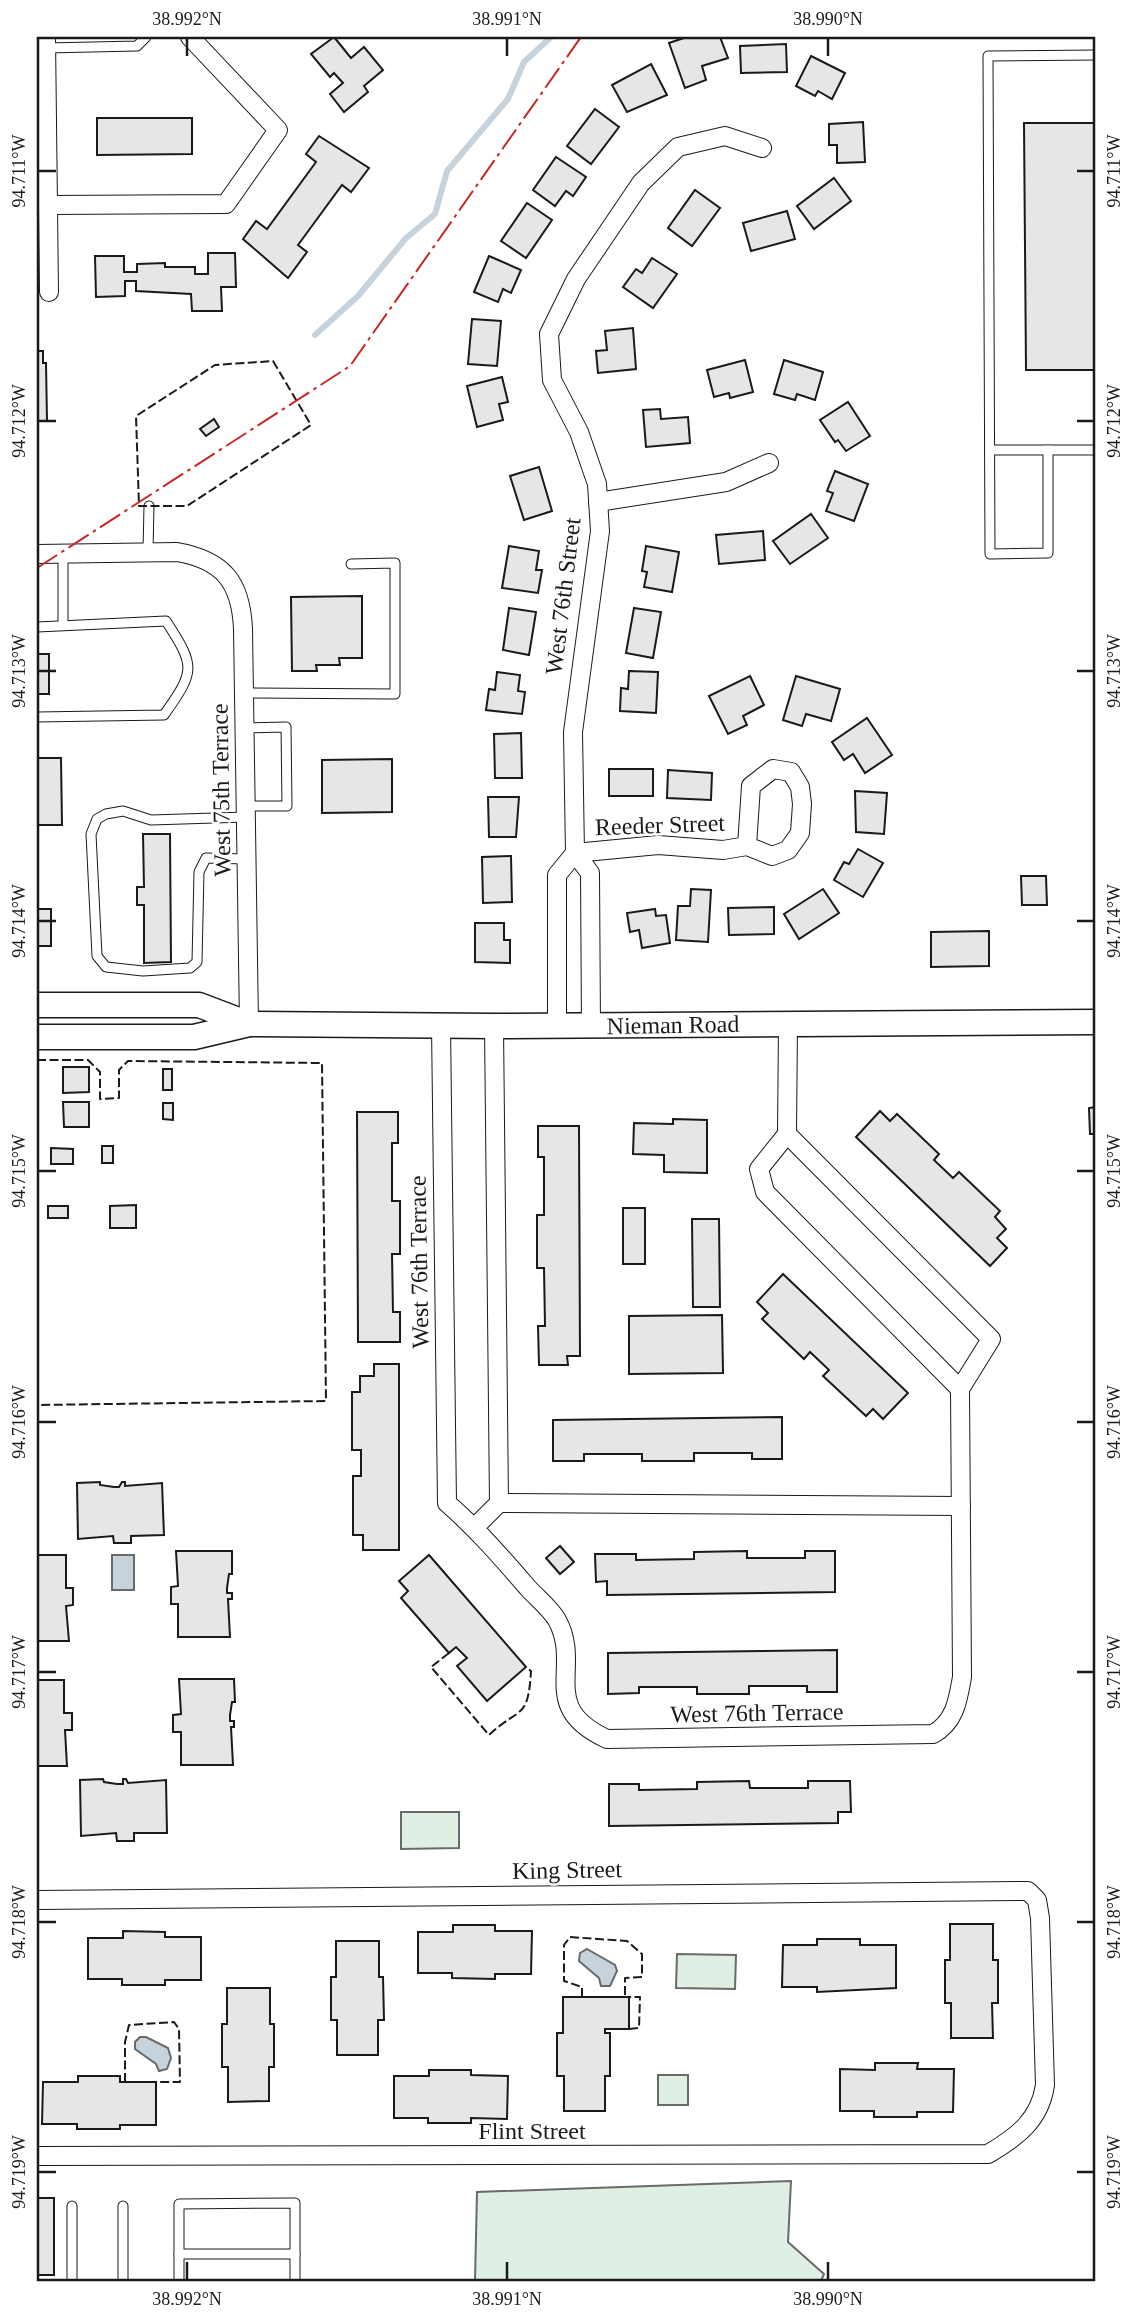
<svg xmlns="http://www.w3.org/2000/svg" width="1133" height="2318" font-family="'Times New Roman',serif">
<rect width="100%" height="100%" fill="#fff"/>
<g fill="#e0efe3" stroke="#6a6a6a" stroke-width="2">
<path d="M401,1812H459V1848L401,1849Z"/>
<path d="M677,1954L736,1955L735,1989L676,1988Z"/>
<rect x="658" y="2075" width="30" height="30"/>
<path d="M791,2181L788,2242L824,2274L821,2281H475L477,2192Z"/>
</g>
<g fill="#c6d2dc" stroke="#6a6a6a" stroke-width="2">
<rect x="112" y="1555" width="22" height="35"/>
<path d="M587,1949L615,1965L617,1971L610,1986H601L599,1978L579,1961L580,1953Z"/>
<path d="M140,2037H146L168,2048L171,2058L167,2069L159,2071L156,2064L135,2049V2042Z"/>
</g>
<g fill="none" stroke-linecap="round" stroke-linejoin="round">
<path stroke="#c6d2dc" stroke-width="6" d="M315,335L358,296L406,238L435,214L447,171L508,99L524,62L551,37"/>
</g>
<g fill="#e6e6e6" stroke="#1a1a1a" stroke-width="2">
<path d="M334,37L351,58L364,47L383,70L364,86L368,92L344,112L330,94L343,83L334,73L330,77L311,54Z"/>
<path d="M687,37H720L728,58L702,66L706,80L685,88L669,43Z"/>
<path d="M786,44L787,72L741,73L740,46Z"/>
<path d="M811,56L845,73L832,99L818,91L815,96L796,86Z"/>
<path d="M651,64L667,95L627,112L612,85Z"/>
<path d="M595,109L619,127L591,164L567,146Z"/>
<path d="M97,118H192V154L97,155Z"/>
<path d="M863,122L865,162L837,163V145H829V124Z"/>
<path d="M1024,123H1096V370H1026Z"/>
<path d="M319,136L369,168L351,192L342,185L298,245L307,252L288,278L243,239L256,221L267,229L316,162L306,154Z"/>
<path d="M556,157L586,177L573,196L566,191L555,206L533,190Z"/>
<path d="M834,178L851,201L814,229L797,206Z"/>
<path d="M695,190L720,208L692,246L668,228Z"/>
<path d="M527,203L552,220L526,258L501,241Z"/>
<path d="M787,211L795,239L751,251L743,223Z"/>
<path d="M208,253H235L236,287H221L222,311H192L191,294L136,291V281H125V296L96,297L95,256H124V272H137V264L165,263V267H195V274H208Z"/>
<path d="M489,256L521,270L511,293L503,289L498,302L474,292Z"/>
<path d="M652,258L677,274L653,308L623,287L636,269L642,273Z"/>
<path d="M472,319L501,321L497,366L468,364Z"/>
<path d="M633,328L636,369L598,373L596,351L607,350L605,331Z"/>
<path d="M37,351H43V363H46L47,421H37Z"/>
<path d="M745,360L753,392L730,398L729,393L714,397L707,370Z"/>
<path d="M784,360L823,372L815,400L797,394L795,400L774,394Z"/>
<path d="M502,377L508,402L499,404L503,420L477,427L467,386Z"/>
<path d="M848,402L870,436L846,451L838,440L835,442L820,420Z"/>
<path d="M660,409L661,419L688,417L690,443L646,447L643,410Z"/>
<path d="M214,419L219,427L206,436L200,429Z"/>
<path d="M539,467L552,511L524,520L510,476Z"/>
<path d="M835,471L868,484L854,521L826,511L833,493L827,491Z"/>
<path d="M811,514L828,538L790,564L773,541Z"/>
<path d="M763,531L765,560L719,564L716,535Z"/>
<path d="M509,546L539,551L536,570H542L538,593L502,588Z"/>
<path d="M646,546L679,552L672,592L644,587L647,572L642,571Z"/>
<path d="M362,596V658H339L340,665H316L317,671H292L291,597Z"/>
<path d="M509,608L536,612L529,655L503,650Z"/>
<path d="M634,608L661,612L653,658L626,653Z"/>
<rect x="37" y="654" width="12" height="40"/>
<path d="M629,671L658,672L656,713L620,711L621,688L628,689Z"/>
<path d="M497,672L520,675L518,691L525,692L522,714L486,710L489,689L495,690Z"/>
<path d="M750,676L764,705L743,716L747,725L728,734L709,696Z"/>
<path d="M796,676L840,689L831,721L806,714L802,726L783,720Z"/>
<path d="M867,718L892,755L865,773L853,754L844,760L832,742Z"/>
<path d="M521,733L522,778H495L494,734Z"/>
<path d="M37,758H61L62,825H37Z"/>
<path d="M392,759V812L322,813V760Z"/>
<rect x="609" y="769" width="44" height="27"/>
<path d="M668,770L712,773L711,800L667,798Z"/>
<path d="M855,791L887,793L884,834L856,832Z"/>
<path d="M488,797H519L516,837H489Z"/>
<path d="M143,834H170L171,962L144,963V905H137V887H144Z"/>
<path d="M858,849L883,863L863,897L834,880L844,862L849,864Z"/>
<path d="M511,856L512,902L483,903L482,857Z"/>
<path d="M1021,876H1046L1047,905H1022Z"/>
<path d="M691,889L711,890L708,942L676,940L678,906H690Z"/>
<path d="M823,889L839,913L799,939L784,914Z"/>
<path d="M774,907V934L729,935L728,908Z"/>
<rect x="37" y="909" width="14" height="37"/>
<path d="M655,909L656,916L666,915L670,943L642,948L639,930L630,932L627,913Z"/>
<path d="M475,923H504V940H510V963L475,962Z"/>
<path d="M989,931V966L931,967V932Z"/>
<path d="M63,1067H89V1092L63,1093Z"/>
<rect x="163" y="1069" width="9" height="21"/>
<path d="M63,1102H89V1127H64Z"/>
<path d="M163,1103H173V1120L163,1119Z"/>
<path d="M1096,1107V1134H1090L1089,1108Z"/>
<path d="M880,1111L890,1121L897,1114L939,1154L934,1160L953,1178L959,1172L1000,1211L995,1217L1006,1229L997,1238L1007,1248L990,1266L856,1137Z"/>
<path d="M357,1112H398V1143H392V1201H400V1254H392L393,1312H400V1342H358Z"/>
<path d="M673,1119L707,1120V1173L664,1172V1155L633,1154L634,1123L673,1124Z"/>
<path d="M538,1126H579L580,1356H567L568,1365H539L538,1326H545L544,1268H537V1215H544V1157H538Z"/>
<rect x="102" y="1146" width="11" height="17"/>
<path d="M51,1148L73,1149V1164H51Z"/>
<path d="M136,1205V1228H110V1206Z"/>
<rect x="48" y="1206" width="20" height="12"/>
<rect x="623" y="1208" width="22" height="56"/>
<path d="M692,1219H719L720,1307H693Z"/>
<path d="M783,1274L908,1393L883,1419L873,1409L866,1416L823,1376L829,1370L810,1352L804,1359L762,1319L768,1313L757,1302Z"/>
<path d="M722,1315L723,1373L629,1374V1316Z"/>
<path d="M374,1364H399V1550H363V1535H353V1476H361V1450H352V1392H360V1376H374Z"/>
<path d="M782,1417V1459H752V1453H694V1461H642V1454H584V1461H553V1420Z"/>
<path d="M100,1482V1485L114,1487H119L122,1482H125V1486L162,1483L164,1535L131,1536V1543H114L113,1536L78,1539L77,1483Z"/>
<path d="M560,1546L574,1562L560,1574L546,1558Z"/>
<path d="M176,1551H232V1574H229L227,1588V1593H232V1599H228L230,1637H178V1604H171V1587L178,1586Z"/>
<path d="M747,1551V1558H805V1551H835V1592L607,1595V1581L596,1582L595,1554H636V1560L694,1559V1552Z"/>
<path d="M37,1555H66V1588H73V1605L66,1606L69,1641H37Z"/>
<path d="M429,1555L526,1667L487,1701L457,1666L467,1658L456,1647L449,1653L401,1598L408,1591L399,1581Z"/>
<path d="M837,1650V1692H807V1686H749V1694H697V1687H639V1693L608,1694V1653Z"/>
<path d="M179,1679H234L235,1702H232L230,1715V1721H234V1727H231L233,1765H181V1732H173V1715L181,1714Z"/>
<path d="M37,1680H64V1713H72V1730H65L67,1766H37Z"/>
<path d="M103,1779L104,1782L117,1784H123V1779H126L128,1783L166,1780L167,1833H134V1841H117L116,1833L81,1836L80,1780Z"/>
<path d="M749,1781L750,1788H808V1781H850L851,1812H838V1823L609,1826V1784H639V1790L697,1789V1782Z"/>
<path d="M950,1924H993V1960H998V2003H992L993,2038H951V2003H945V1960H950Z"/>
<path d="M453,1925H495V1931H532L531,1974H495V1979L452,1978V1973H418V1932H453Z"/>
<path d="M123,1931L165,1932V1937H201V1980H165V1985H122V1979H88V1938H123Z"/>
<path d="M817,1939H860V1945H896V1988L817,1992V1987H782L783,1945H817Z"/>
<path d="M336,1941H379V1977H383L384,2020H378V2055H337V2020H331V1977H336Z"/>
<path d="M227,1988H270V2024H274V2067H269V2101L228,2102V2067H222V2024H227Z"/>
<path d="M563,1997H629V2029H605V2033H610V2076H605V2111H564V2076H557V2033H563Z"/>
<path d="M875,2063H918L917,2069H954L953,2112H917V2117H874V2111H840V2069L875,2070Z"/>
<path d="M429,2070H471V2075L508,2076L507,2119L471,2118V2123H428V2118H394V2076H429Z"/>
<path d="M78,2076H120V2082H156V2125H120V2129H77V2124H42L43,2082H78Z"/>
<rect x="37" y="2198" width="17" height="77"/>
</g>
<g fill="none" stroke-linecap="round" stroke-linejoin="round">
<defs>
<g id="lane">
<path d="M46,48L137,46L146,37"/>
<path d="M990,450H1096"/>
<path d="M1048,450V553L990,554L988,56L1096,55"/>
<path d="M148,551L149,506"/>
<path d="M63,625V554"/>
<path d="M37,627L166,621C196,667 195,671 164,715L37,717"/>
<path d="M244,693L395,694V563L351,564"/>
<path d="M244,728L286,727L287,806H246"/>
<path d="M246,817L151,820L123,811L106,814L97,819L91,834L97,956L106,967L143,971L190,968L197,962L199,872L206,858L246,859"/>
<path d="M72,2206V2281"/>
<path d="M123,2206V2281"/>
<path d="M179,2254H295"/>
<path d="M179,2281V2204L295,2203V2281"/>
</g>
<g id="street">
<path d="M46,37L49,292"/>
<path d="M48,205L226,204L278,130L190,37"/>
<path d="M598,502L726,482L769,463"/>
<path d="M37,554L177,552C223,560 241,582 243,629L249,1024"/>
<path d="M575,853L658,845L723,850L747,846L772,856L788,850L800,833L802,804L800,787L791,772L773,769L751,786L747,846"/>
<path d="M441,1026L447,1503C477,1529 502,1558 528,1588C537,1598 550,1608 557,1620C583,1667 537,1707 607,1739L933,1734C955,1722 958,1700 962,1677L960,1389L765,1192L759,1169L787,1134L788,1024"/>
<path d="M494,1026L499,1503"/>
<path d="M557,1026V875L575,853"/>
<path d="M591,1026L590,873L575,853L573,732L600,531L597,484L579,432L552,380L549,334L576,279L641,183L678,147L725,136L762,148"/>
<path d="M787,1134L991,1339L960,1389"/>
<path d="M475,1527L499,1503L961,1506"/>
<path d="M37,1900L1028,1891L1037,1900L1040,1918L1045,2085C1040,2120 1017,2137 988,2154L37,2156"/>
</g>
<g id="secondary">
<path d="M37,1005H199L249,1024"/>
<path d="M37,1037H194L249,1024L494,1026L1096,1022"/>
</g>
</defs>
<use href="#lane" stroke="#1a1a1a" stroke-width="11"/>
<use href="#street" stroke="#1a1a1a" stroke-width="20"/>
<use href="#secondary" stroke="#1a1a1a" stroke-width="27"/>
<use href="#lane" stroke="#fff" stroke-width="9"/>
<use href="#street" stroke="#fff" stroke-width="18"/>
<use href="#secondary" stroke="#fff" stroke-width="24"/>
<g stroke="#1a1a1a" stroke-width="2" stroke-dasharray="9 3.5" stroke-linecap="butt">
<path d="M273,361L311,425L187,506H139L136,416L215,365Z"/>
<path d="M37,1060H88L100,1072V1099L119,1098V1070L128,1061L322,1063L326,1401L37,1405"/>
<path d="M449,1653L431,1667L489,1735C520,1706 528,1721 531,1671L526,1667"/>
<path d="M582,1997V1987L564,1981V1945L570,1937L627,1941L642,1954V1977L625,1978V1997"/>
<path d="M629,2029L639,2028L640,1997H629"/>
<path d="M125,2082V2042L129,2025L174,2022L179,2029L180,2082H156"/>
</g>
<path stroke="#c62828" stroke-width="2" stroke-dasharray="24 5 3.5 5" stroke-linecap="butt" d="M37,568L350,366L581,37"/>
</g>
<path fill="none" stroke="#1a1a1a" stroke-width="2.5" d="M187,38V56M507,38V56M828,38V56M38,171H56M1077,171H1094M38,421H56M1077,421H1094M38,671H56M1077,671H1094M38,921H56M1077,921H1094M38,1171H56M1077,1171H1094M38,1422H56M1077,1422H1094M38,1672H56M1077,1672H1094M38,1922H56M1077,1922H1094M38,2172H56M1077,2172H1094M187,2262V2280M507,2262V2280M828,2262V2280"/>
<g text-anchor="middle" stroke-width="5" stroke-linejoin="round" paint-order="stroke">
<g font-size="24" fill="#1a1a1a" stroke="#fff">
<text transform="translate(563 596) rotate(-83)" y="8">West 76th Street</text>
<text transform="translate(221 790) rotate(-91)" y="8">West 75th Terrace</text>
<text transform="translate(660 825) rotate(-2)" y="8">Reeder Street</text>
<text transform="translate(673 1025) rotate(-1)" y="8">Nieman Road</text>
<text transform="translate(419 1262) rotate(-91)" y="8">West 76th Terrace</text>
<text transform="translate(757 1713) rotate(-1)" y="8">West 76th Terrace</text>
<text transform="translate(567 1870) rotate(-1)" y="8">King Street</text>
<text x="532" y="2139">Flint Street</text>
</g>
</g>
<rect width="1133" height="2318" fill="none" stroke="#ffffff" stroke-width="77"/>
<rect x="38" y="38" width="1056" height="2242" fill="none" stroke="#1a1a1a" stroke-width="2.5"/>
<g font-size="18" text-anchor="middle" fill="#1a1a1a">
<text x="187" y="25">38.992°N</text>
<text x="507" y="25">38.991°N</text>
<text x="828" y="25">38.990°N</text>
<text transform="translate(1114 171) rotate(-90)" y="6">94.711°W</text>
<text transform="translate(19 171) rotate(-90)" y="6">94.711°W</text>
<text transform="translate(1114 421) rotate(-90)" y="6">94.712°W</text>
<text transform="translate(19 421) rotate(-90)" y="6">94.712°W</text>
<text transform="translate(1114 671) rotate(-90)" y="6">94.713°W</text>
<text transform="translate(19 671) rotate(-90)" y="6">94.713°W</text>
<text transform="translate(19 921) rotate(-90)" y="6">94.714°W</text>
<text transform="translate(1114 921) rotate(-90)" y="6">94.714°W</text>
<text transform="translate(1114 1171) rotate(-90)" y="6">94.715°W</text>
<text transform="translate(19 1171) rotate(-90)" y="6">94.715°W</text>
<text transform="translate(1114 1422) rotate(-90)" y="6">94.716°W</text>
<text transform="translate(19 1422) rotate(-90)" y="6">94.716°W</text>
<text transform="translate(19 1672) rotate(-90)" y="6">94.717°W</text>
<text transform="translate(1114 1672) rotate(-90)" y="6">94.717°W</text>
<text transform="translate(1114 1922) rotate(-90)" y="6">94.718°W</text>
<text transform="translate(19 1922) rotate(-90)" y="6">94.718°W</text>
<text transform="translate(19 2172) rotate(-90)" y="6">94.719°W</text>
<text transform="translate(1114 2172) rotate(-90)" y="6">94.719°W</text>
<text x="187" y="2305">38.992°N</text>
<text x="507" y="2305">38.991°N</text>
<text x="828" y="2305">38.990°N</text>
</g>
</svg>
